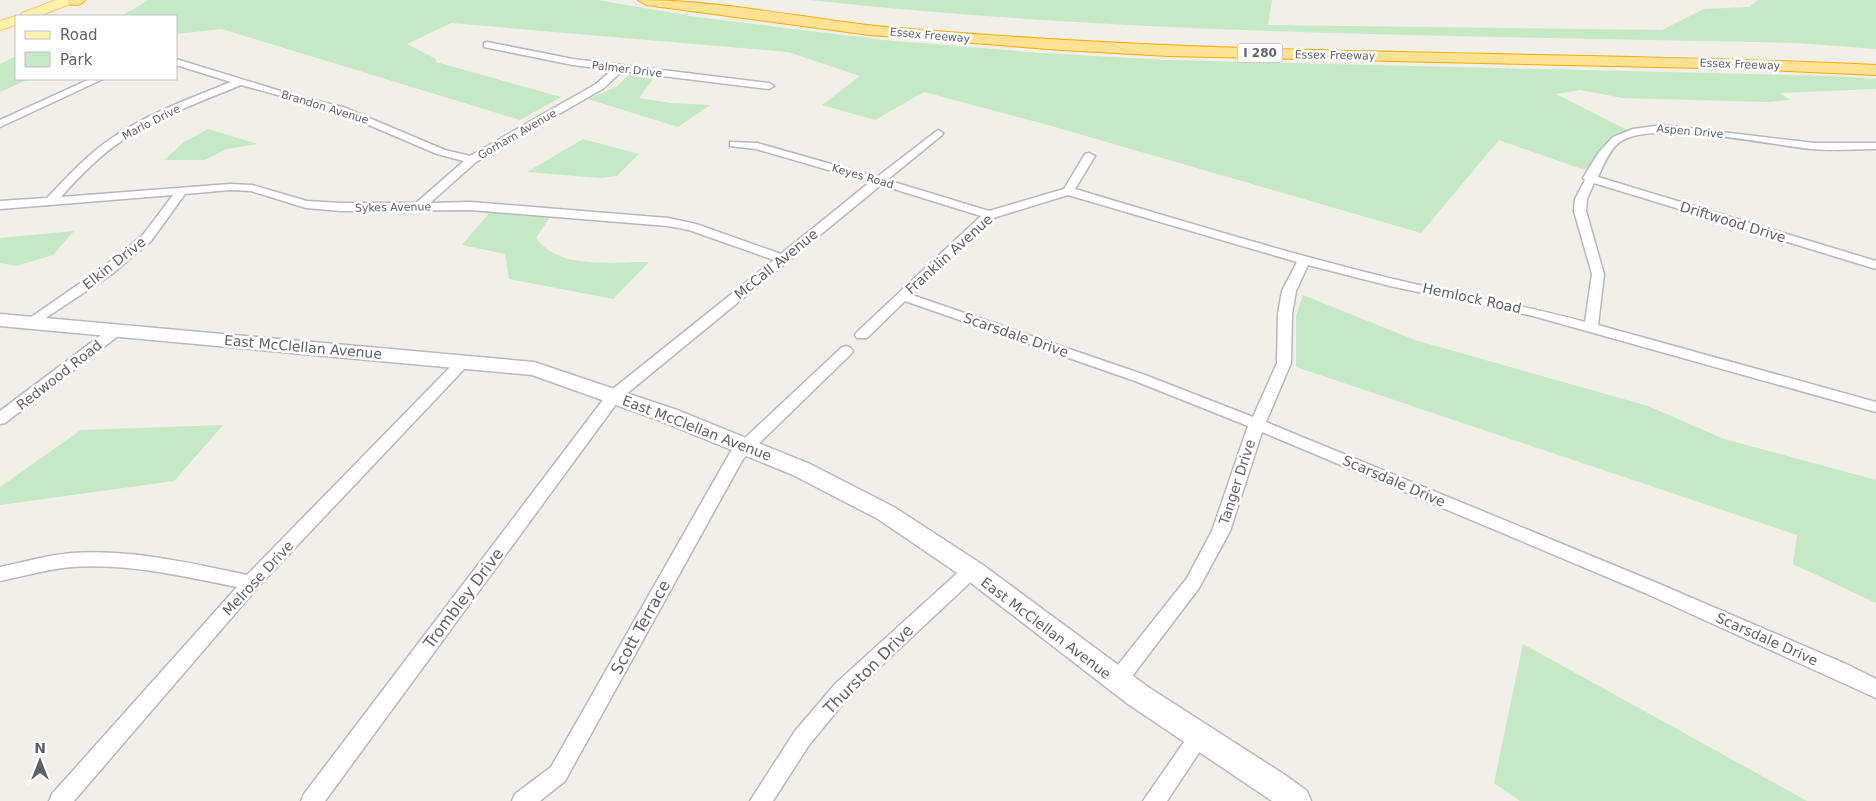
<svg xmlns="http://www.w3.org/2000/svg" width="1876" height="801" font-family="'DejaVu Sans',sans-serif">
<rect width="100%" height="100%" fill="#f1efe8"/>
<g fill="#c5e8c5">
<path d="M149,0H597L697,17L883,40L1041,53L1166,60L1832,76L1876,79V89L1780,93L1790,100L1768,102L1623,98L1580,90L1556,94L1627,130L1599,175L1499,140L1421,233L1041,123L924,92L875,120L822,105L860,76L788,52L451,23L407,44L436,59V62L561,97L520,120L222,29L176,34V16H121Z"/>
<path d="M810,0H1272L1268,25L1662,30L1704,9L1749,7L1758,0H1876V49L1797,43C1467,35 1137,36 810,0Z"/>
<path d="M16,56V79H29L0,92V64Z"/>
<path d="M631,73L656,75L639,98L670,103L710,105L678,127L588,99L616,87Z"/>
<path d="M208,129L258,144L226,149L205,160H164L184,142Z"/>
<path d="M583,139L639,154L617,176L600,178L527,172Z"/>
<path d="M491,211L552,214L536,238C560,271 613,261 649,262L613,299L509,279L505,254L462,245Z"/>
<path d="M74,231L53,255L16,266L0,263V238Z"/>
<path d="M1303,295L1415,340L1648,406L1724,439L1876,480V603L1793,564L1797,535L1296,367V316Z"/>
<path d="M223,425L174,481L0,505V487L81,430Z"/>
<path d="M1523,644L1807,801H1520L1494,783Z"/>
</g>
<g fill="none" stroke-linecap="round" stroke-linejoin="round">
<defs>
<g id="street">
<path d="M487,42L573,59L769,83L774,86L769,89L622,71L604,88L476,162L430,203L471,202L668,218L696,224L781,254L870,182L756,149L730,146V142L757,143L877,177L938,130L943,133L942,135L887,180L989,211L1064,189L1085,154L1089,153L1095,156L1075,189C1179,220 1283,252 1389,278C1454,294 1520,304 1585,322L1592,274L1574,211L1575,199L1585,180L1583,178L1599,152L1613,137L1633,129L1663,125L1814,143H1876V149C1855,149 1832,151 1811,149C1766,144 1660,121 1623,140C1610,147 1604,164 1598,177L1876,261V269L1594,183L1587,199L1586,211L1604,274L1598,325L1876,402V412L1533,316L1390,286L1308,265L1296,291L1292,314L1291,363L1266,422L1657,583L1846,664L1876,679V698L1645,593L1262,432L1230,531L1199,588L1124,687L1117,689L1110,687L1107,681L1110,675L1187,578L1212,531L1248,426L1135,381L905,301L867,338H857L855,335L857,332L981,216L881,185L619,400L325,801H301L304,794L609,392L774,260L689,230L668,226L471,210L341,211L306,208L251,191L230,190L185,194L151,241L112,274L32,327L25,323L27,320L102,268L143,235L173,195L0,209V201L47,198C68,176 88,154 112,138C149,113 191,98 231,82L176,65V59L300,97L343,107L445,150L470,156L596,84L612,70L573,65L484,47V43ZM241,85L336,111L437,154L464,161L416,203H341L307,201L252,185L230,184L61,197C79,177 98,157 120,142C157,117 200,102 241,85ZM1068,195L1297,262L1282,291L1278,314L1277,363L1253,417L1145,375L912,295L993,218Z"/>
<path d="M90,79H103L0,127V120Z"/>
<path d="M117,326L122,327L124,330L122,333L5,423L0,424V411L112,327Z"/>
<path d="M846,346L851,348L853,351L851,354L743,459L565,781L540,801H512L515,794L551,767L731,451L841,348Z"/>
<path d="M463,357L468,359L470,362L468,365L257,588L74,801H49L52,794L237,587C182,576 128,563 72,567C48,569 24,576 0,581V567C24,562 48,555 72,553C131,549 190,563 247,575L458,359Z"/>
<path d="M971,564L977,566L980,571L977,576L850,695L809,745L773,801H750L795,731L836,683L965,566Z"/>
<path d="M1200,727L1207,729L1210,736L1167,801H1143L1193,729Z"/>
</g>
<path id="secondary" d="M0,314L534,362L677,410L810,464L894,507L983,565L1148,687L1285,775L1307,791L1311,801H1272L1128,704L966,579L878,519L793,475L661,421L532,375L0,326Z"/>
<g id="primary">
<path d="M56,0H75L73,3L39,16H20L22,13Z"/>
<path d="M16,16H18L16,25L0,30V21Z"/>
</g>
<g id="highway">
<path d="M67,0H85C81,6 75,6 68,4Z"/>
<path d="M638,0C715,0 791,16 867,25C933,32 1000,36 1066,40C1336,56 1606,52 1876,65V75L1748,69L1168,56L1062,50L870,35L646,5Z"/>
</g>
</defs>
<use href="#street" stroke="#b5b8bc" stroke-width="3"/>
<use href="#secondary" stroke="#b6babf" stroke-width="3"/>
<use href="#primary" stroke="#f2c960" stroke-width="2"/>
<use href="#highway" stroke="#f9ab00" stroke-width="2"/>
<use href="#street" fill="#fff" fill-rule="evenodd"/>
<use href="#secondary" fill="#fff" fill-rule="evenodd"/>
<use href="#primary" fill="#fff2af" fill-rule="evenodd"/>
<use href="#highway" fill="#fde293" fill-rule="evenodd"/>
</g>
<g text-anchor="middle" stroke-width="5" stroke-linejoin="round" paint-order="stroke">
<g font-size="11" fill="#5f6368" stroke="#fff">
<text transform="translate(930 35) rotate(5)" y="4">Essex Freeway</text>
<text transform="translate(1335 55) rotate(1)" y="4">Essex Freeway</text>
<text transform="translate(1740 64) rotate(2)" y="4">Essex Freeway</text>
<text transform="translate(627 69) rotate(7)" y="4">Palmer Drive</text>
<text transform="translate(325 107) rotate(17)" y="4">Brandon Avenue</text>
<text transform="translate(151 122) rotate(-27)" y="4">Marlo Drive</text>
<text transform="translate(1690 131) rotate(5)" y="4">Aspen Drive</text>
<text transform="translate(517 134) rotate(-30)" y="4">Gorham Avenue</text>
<text transform="translate(863 176) rotate(16)" y="4">Keyes Road</text>
<text transform="translate(393 207) rotate(-1)" y="4">Sykes Avenue</text>
</g>
<rect fill="#fff" stroke="#8f9295" stroke-width="1" x="1237.5" y="43.5" width="45" height="19" rx="4"/>
<g font-size="12" font-weight="bold" fill="#5f6368">
<text x="1260" y="57">I 280</text>
</g>
<g font-size="14" fill="#5f6368" stroke="#fff">
<text transform="translate(1733 222) rotate(17)" y="5">Driftwood Drive</text>
<text transform="translate(949 254) rotate(-42)" y="5">Franklin Avenue</text>
<text transform="translate(114 263) rotate(-38)" y="5">Elkin Drive</text>
<text transform="translate(776 264) rotate(-39)" y="5">McCall Avenue</text>
<text transform="translate(1472 298) rotate(12)" y="5">Hemlock Road</text>
<text transform="translate(1016 335) rotate(19)" y="5">Scarsdale Drive</text>
<text transform="translate(303 347) rotate(5)" y="5">East McClellan Avenue</text>
<text transform="translate(59 375) rotate(-38)" y="5">Redwood Road</text>
<text transform="translate(697 428) rotate(21)" y="5">East McClellan Avenue</text>
<text transform="translate(1394 481) rotate(23)" y="5">Scarsdale Drive</text>
<text transform="translate(1237 482) rotate(-72)" y="5">Tanger Drive</text>
<text transform="translate(258 578) rotate(-47)" y="5">Melrose Drive</text>
<text transform="translate(1046 628) rotate(37)" y="5">East McClellan Avenue</text>
<text transform="translate(1767 639) rotate(24)" y="5">Scarsdale Drive</text>
</g>
<g font-size="16" fill="#5f6368" stroke="#fff">
<text transform="translate(463 598) rotate(-53)" y="6">Trombley Drive</text>
<text transform="translate(640 627) rotate(-61)" y="6">Scott Terrace</text>
<text transform="translate(868 669) rotate(-45)" y="6">Thurston Drive</text>
</g>
</g>
<rect x="15" y="15" width="162" height="65" fill="#ffffff" stroke="#bfc1c3"/>
<rect x="25" y="31" width="25" height="8" fill="#fff2af" stroke="#bfc1c3"/>
<text x="60" y="40" font-size="15" fill="#5f6368">Road</text>
<rect x="25" y="52" width="25" height="15" fill="#c5e8c5" stroke="#bfc1c3"/>
<text x="60" y="65" font-size="15" fill="#5f6368">Park</text>
<g transform="translate(40 761)" stroke="#ffffff" stroke-width="4" paint-order="stroke">
<path d="M0-4L9 19L0 12L-9 19Z" fill="#5f6368"/>
<text y="-8" font-size="14" font-weight="bold" text-anchor="middle" fill="#5f6368">N</text>
</g>
</svg>
